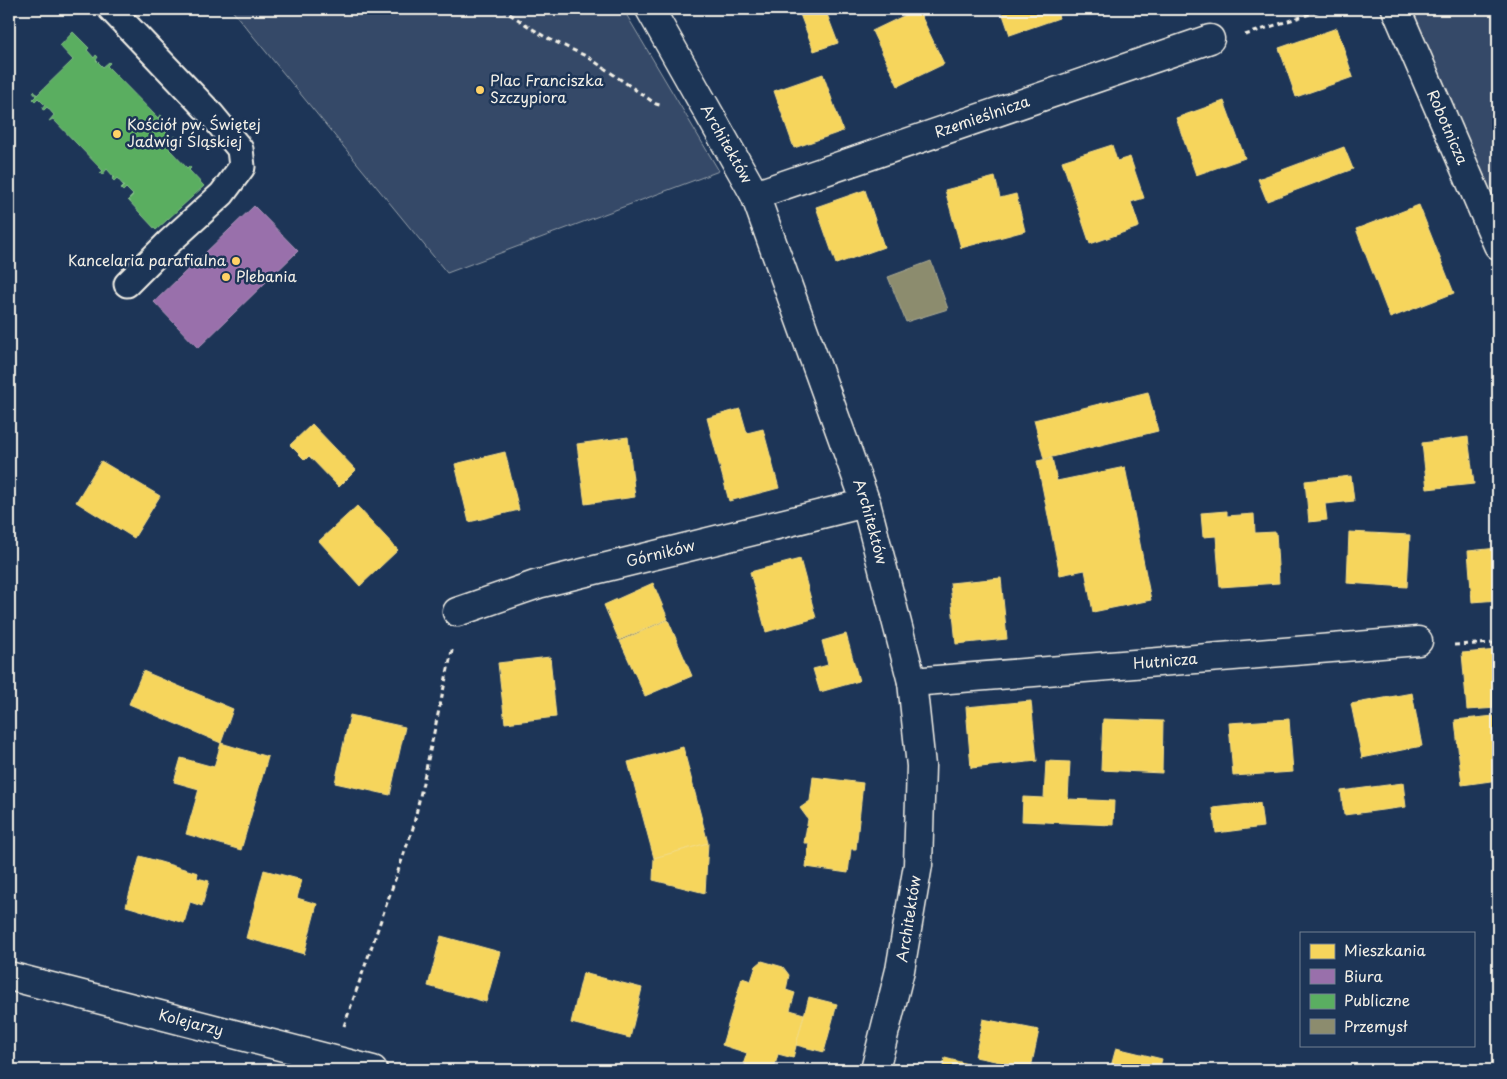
<svg xmlns="http://www.w3.org/2000/svg" width="1507" height="1079" font-family="'Playpen Sans',sans-serif">
<rect width="100%" height="100%" fill="#1d3557"/>
<filter id="ink" filterUnits="userSpaceOnUse"><feTurbulence type="fractalNoise" baseFrequency=".02" numOctaves="2"/><feDisplacementMap in="SourceGraphic" scale="10" xChannelSelector="R" yChannelSelector="G"/><feConvolveMatrix kernelMatrix="1 2 1 2 8 2 1 2 1" color-interpolation-filters="sRGB"/></filter>
<g filter="url(#ink)">
<g fill="#354a67" stroke="#949ea8">
<path d="M231,9H623L719,171L447,273Z"/>
<path d="M1396,9H1498V244Z"/>
</g>
<g fill="#f6d55c" stroke="#f5dd86">
<path d="M798,9H825L838,43L814,51Z"/>
<path d="M918,9L944,64L898,86L872,31Z"/>
<path d="M1001,9H1056L1059,18L1010,35Z"/>
<path d="M1337,28L1353,77L1296,97L1279,48Z"/>
<path d="M823,74L843,131L794,148L774,91Z"/>
<path d="M1224,101L1245,158L1196,175L1176,118Z"/>
<path d="M1112,145L1117,161L1130,157L1144,198L1131,202L1139,226V227L1090,244L1062,161Z"/>
<path d="M1344,147L1353,169L1267,201L1258,179Z"/>
<path d="M995,177L1000,198L1016,194L1025,231L961,248L945,190Z"/>
<path d="M865,190L884,247L836,264L816,207Z"/>
<path d="M1419,205L1454,293L1390,318L1356,229Z"/>
<path d="M1148,392L1158,431L1044,459L1034,420Z"/>
<path d="M740,409L747,433L763,429L779,488L729,501L707,418Z"/>
<path d="M312,424L356,470L339,487L309,456L305,460L290,445Z"/>
<path d="M628,437L635,497L585,504L577,444Z"/>
<path d="M1468,437L1474,484L1427,489L1422,443Z"/>
<path d="M505,452L519,510L469,522L455,464Z"/>
<path d="M1052,458L1057,481L1125,467L1151,600L1093,612L1085,570L1060,575L1037,461Z"/>
<path d="M101,461L160,496L134,538L76,502Z"/>
<path d="M1351,476L1354,501L1325,504L1327,520L1309,522L1305,481Z"/>
<path d="M357,506L398,550L360,586L319,541Z"/>
<path d="M1227,511V516L1254,514L1255,533L1276,532L1279,583L1220,587L1216,536L1203,537L1201,513Z"/>
<path d="M1349,532L1410,535L1407,587L1347,583Z"/>
<path d="M1498,548V600L1472,602L1468,551Z"/>
<path d="M800,559L816,618L766,632L750,572Z"/>
<path d="M1001,578L1007,639L956,644L950,583Z"/>
<path d="M653,583L668,619L619,640L604,605Z"/>
<path d="M668,620L692,676L645,696L620,641Z"/>
<path d="M846,634L859,681L820,692L813,669L828,665L822,641Z"/>
<path d="M1498,650V708L1467,710L1462,653Z"/>
<path d="M550,657L556,717L505,723L498,663Z"/>
<path d="M143,671L233,709L221,743L129,704Z"/>
<path d="M1412,693L1422,746L1362,758L1351,704Z"/>
<path d="M1031,701L1037,761L971,768L966,707Z"/>
<path d="M350,715L405,727L390,795L335,783Z"/>
<path d="M1494,716L1498,755V780L1462,785L1455,720Z"/>
<path d="M1103,719L1163,721L1162,773L1101,770Z"/>
<path d="M1289,719L1293,772L1233,776L1229,723Z"/>
<path d="M221,743L268,757L241,850L186,834L199,789L174,782L181,758L214,767Z"/>
<path d="M683,747L708,843L654,858L628,762Z"/>
<path d="M1046,761L1070,762L1068,799L1114,801L1113,825L1022,821L1023,797L1044,798Z"/>
<path d="M813,777L863,783L856,849H851L848,873L806,867L809,843H804L808,819L800,808L810,801Z"/>
<path d="M1403,783L1406,807L1344,815L1341,791Z"/>
<path d="M1260,803L1263,827L1216,833L1213,808Z"/>
<path d="M708,843L705,893L653,880L654,858Z"/>
<path d="M140,856L198,873L197,878L209,881L202,906L190,902L184,923L126,906Z"/>
<path d="M264,870L302,880L297,898L317,904L304,954L246,938Z"/>
<path d="M441,936L500,952L486,1002L428,986Z"/>
<path d="M762,961L783,967L789,975L786,990L795,993L790,1010L804,1014L793,1058L778,1054L774,1069L762,1066L758,1070H748L744,1062L747,1053L722,1045L742,978L751,981L756,966Z"/>
<path d="M583,973L642,988L630,1038L571,1023Z"/>
<path d="M809,997L837,1004L824,1052L796,1045Z"/>
<path d="M983,1019L1039,1030L1031,1068L975,1057Z"/>
<path d="M1116,1048L1162,1059L1159,1070H1110Z"/>
<path d="M945,1058L990,1070H942Z"/>
</g>
<path fill="#9970ab" stroke="#b497bd" d="M254,206L298,251L198,348L154,302Z"/>
<path fill="#5aae61" stroke="#88c28a" d="M73,32L89,48L87,50L94,58L96,55L98,57L96,60L103,67L109,62L110,63L107,66L158,118L160,115L162,116L156,122L164,129L166,126L168,128L165,131L172,139L175,136L177,138L169,146L171,148L170,150L187,168L189,166L191,168L189,170L204,186L156,230L128,200L133,195L126,188L123,191L121,189L124,186L117,178L114,181L112,179L114,177L107,169L102,175L100,173L103,171L53,119L49,121L54,115L47,107L44,110L42,109L45,105L38,98L35,101L33,99L36,96L33,92L34,91L37,95L73,60L60,46Z"/>
<path fill="#8c8c6e" stroke="#abaa93" d="M931,261L948,309L906,322L888,277Z"/>
<g fill="none" stroke-linecap="round" stroke-linejoin="round">
<defs>
<path id="lane" d="M111,9L211,114L240,149L242,167L222,194L168,243L127,284"/>
<g id="street">
<path id="s1" d="M650,9L755,195L866,503L912,682L921,766L918,865L900,970L875,1070"/>
<path id="s2" d="M1396,9L1498,245"/>
<path id="s3" d="M755,195L1210,39"/>
<path id="s4" d="M457,612L538,584L866,503"/>
<path id="s5" d="M912,682L1418,641"/>
<path id="s6" d="M9,976L373,1070"/>
</g>
</defs>
<use href="#lane" stroke="#f4f1e8" stroke-width="29"/>
<use href="#street" stroke="#f4f1e8" stroke-width="31"/>
<g stroke="#f4f1e8" stroke-width="3" stroke-dasharray="5 4" stroke-linecap="butt">
<path d="M502,9L545,37L588,57L656,104L663,106"/>
<path d="M1245,35L1325,9"/>
<path d="M1454,645L1498,643"/>
<path d="M344,1026L413,828L453,646"/>
</g>
<use href="#lane" stroke="#1d3557" stroke-width="25"/>
<use href="#street" stroke="#1d3557" stroke-width="28"/>
</g>
</g>
<g fill="#ffd166" stroke="#1d3557" stroke-width="2">
<circle cx="480" cy="90" r="5"/>
<circle cx="117" cy="134" r="5"/>
<circle cx="236" cy="261" r="5"/>
<circle cx="226" cy="277" r="5"/>
</g>
<g text-anchor="middle" stroke-width="5" stroke-linejoin="round" paint-order="stroke">
<g font-size="15" fill="#f4f1e8" stroke="#1d3557" text-anchor="start">
<text x="490" y="86">Plac Franciszka<tspan x="490" dy="17">Szczypiora</tspan></text>
<text x="127" y="130">Kościół pw. Świętej<tspan x="127" dy="17">Jadwigi Śląskiej</tspan></text>
<text x="226" y="266" text-anchor="end">Kancelaria parafialna</text>
<text x="236" y="282">Plebania</text>
</g>
<g font-size="15" fill="#f4f1e8" stroke="#1d3557">
<text dy="5" stroke="none"><textPath href="#s3" startOffset="240">Rzemieślnicza</textPath></text>
<text dy="5" stroke="none"><textPath href="#s2" startOffset="129">Robotnicza</textPath></text>
<text dy="5" stroke="none"><textPath href="#s1" startOffset="155">Architektów</textPath></text>
<text dy="5" stroke="none"><textPath href="#s1" startOffset="560">Architektów</textPath></text>
<text dy="5" stroke="none"><textPath href="#s4" startOffset="212">Górników</textPath></text>
<text dy="5" stroke="none"><textPath href="#s5" startOffset="254">Hutnicza</textPath></text>
<text transform="translate(909 919) rotate(-81)" y="5">Architektów</text>
<text dy="5" stroke="none"><textPath href="#s6" startOffset="188">Kolejarzy</textPath></text>
</g>
</g>
<rect width="1507" height="1079" fill="none" stroke="#1d3557" stroke-width="30"/>
<rect x="15" y="15" width="1477" height="1049" fill="none" stroke="#f4f1e8" stroke-width="2" filter="url(#ink)"/>
<rect x="1300" y="932" width="175" height="115" fill="#1d3557" stroke="#738091"/>
<rect x="1310" y="944" width="25" height="15" fill="#f6d55c" stroke="#738091"/>
<text x="1344" y="956" font-size="15" fill="#f4f1e8">Mieszkania</text>
<rect x="1310" y="969" width="25" height="15" fill="#9970ab" stroke="#738091"/>
<text x="1344" y="982" font-size="15" fill="#f4f1e8">Biura</text>
<rect x="1310" y="994" width="25" height="15" fill="#5aae61" stroke="#738091"/>
<text x="1344" y="1006" font-size="15" fill="#f4f1e8">Publiczne</text>
<rect x="1310" y="1019" width="25" height="15" fill="#8c8c6e" stroke="#738091"/>
<text x="1344" y="1032" font-size="15" fill="#f4f1e8">Przemysł</text>
</svg>
